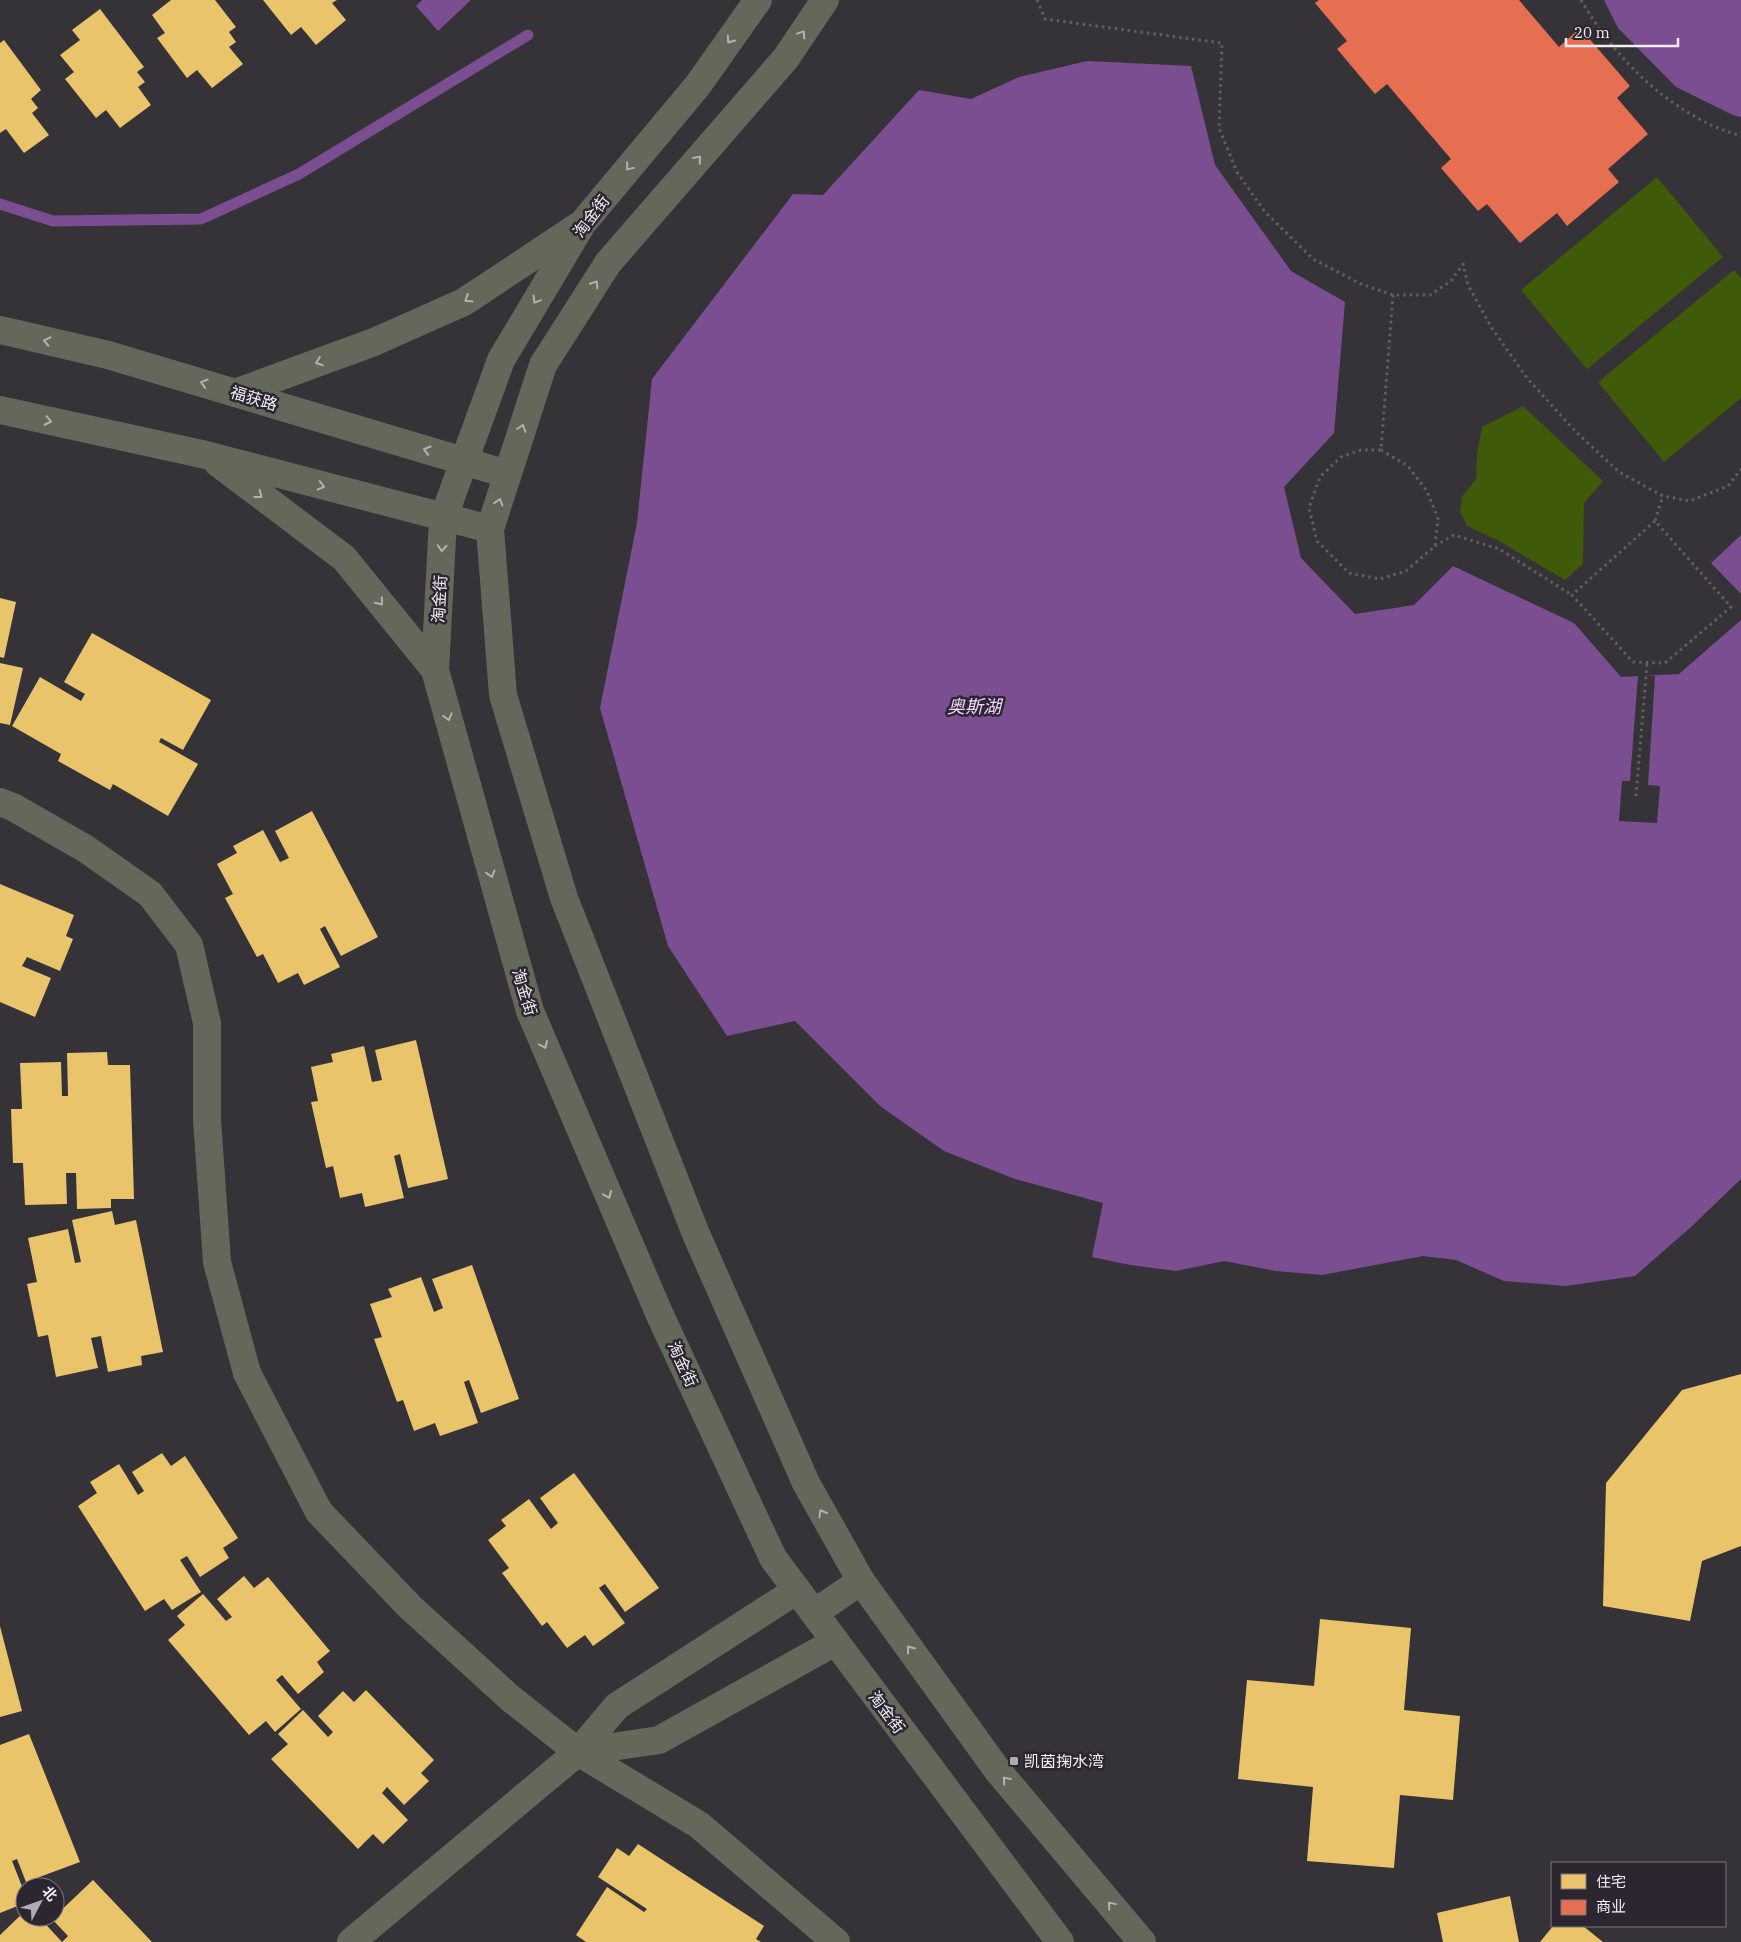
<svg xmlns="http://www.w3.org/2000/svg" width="1741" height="1942" font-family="'IBM Plex Serif','Noto Sans SC',serif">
<rect width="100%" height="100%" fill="#353238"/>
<g fill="#3f5a08">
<path d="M1657,177L1723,257L1587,369L1521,290Z"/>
<path d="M1734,270L1741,278V398L1664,462L1598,382Z"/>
<path d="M1523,406L1603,481L1584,503L1583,564L1565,580L1499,541L1467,526L1460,511L1462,497L1476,479L1477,454L1482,427Z"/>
</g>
<g fill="#7b4e91">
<path d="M422,0H471L438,31L416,6Z"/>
<path d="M1604,0H1741V117L1733,115L1676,87L1618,28Z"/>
<path d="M1087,61L1191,66L1215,165L1291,271L1345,302L1334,433L1284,487L1301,558L1355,614L1414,605L1453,566L1574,623L1621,677L1679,674L1741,620V1179L1691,1227L1635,1276L1566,1286L1504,1281L1456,1260L1423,1256L1322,1275L1276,1271L1224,1261L1176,1271L1130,1265L1092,1257L1103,1203L1015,1179L944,1151L880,1106L795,1021L727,1036L668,946L600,708L637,523L652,379L793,194L823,195L919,90L971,99L1019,77Z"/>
<path d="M1741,535V594L1711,563Z"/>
</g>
<path fill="#353238" d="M1638,675L1655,676L1648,785L1660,786L1657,823L1619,821L1622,781H1630Z"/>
<g fill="#e9c46a">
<path d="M171,0H215L236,27L229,32L236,42L229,47L243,64L212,88L197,70L187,78L157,38L165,33L152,15Z"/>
<path d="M263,0H337L332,3L346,20L316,45L301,27L291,35Z"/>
<path d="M100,9L144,67L137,72L145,82L138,87L151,105L120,128L106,110L96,118L65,79L74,72L60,55L80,40L72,30Z"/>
<path d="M4,40L41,90L31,99L38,108L32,113L49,135L24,153L6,129L0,133V43Z"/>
<path d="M0,598L16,602L4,658L0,657Z"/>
<path d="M92,633L211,700L183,750L161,738L159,742L198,764L168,816L113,784L110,790L58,761L61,754L12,726L40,677L81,701L85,694L64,682Z"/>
<path d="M0,663L23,668L10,725L0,723Z"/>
<path d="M312,811L378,937L341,956L325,926L320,929L340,967L304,985L298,973L278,983L263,954L257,957L225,898L233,894L217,864L237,853L233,846L263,830L280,862L289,858L275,831Z"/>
<path d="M0,884L74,915L66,936L73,939L60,971L27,957L22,966L51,978L35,1017L0,1002Z"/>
<path d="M416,1040L448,1179L408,1188L400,1154L394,1156L404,1198L365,1207L362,1193L340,1198L333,1166L326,1168L311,1102L318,1101L311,1067L333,1062L331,1054L364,1046L372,1082L382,1080L375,1050Z"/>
<path d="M107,1052L108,1065H130L134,1199H111V1208L77,1209L76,1173H66L67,1204L25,1205L23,1163H13L11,1109H22L20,1063L61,1062L62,1096H68L67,1053Z"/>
<path d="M112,1211L115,1225L136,1220L163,1352L141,1356L142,1365L108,1372L101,1336L91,1338L98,1368L56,1377L48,1335L38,1337L27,1284L37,1282L28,1238L68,1229L75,1263L81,1262L72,1220Z"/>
<path d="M472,1265L519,1399L481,1413L469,1380L464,1382L478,1423L440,1436L435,1423L414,1431L403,1400L397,1402L374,1339L382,1337L370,1304L392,1297L388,1289L421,1277L434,1312L443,1308L432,1279Z"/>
<path d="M1741,1374V1546L1702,1561L1690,1621L1603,1606L1606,1483L1682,1390Z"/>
<path d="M162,1453L171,1466L185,1456L238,1538L223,1548L229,1558L200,1577L187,1556L180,1560L201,1592L172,1610L164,1599L145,1611L78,1506L97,1493L90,1482L119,1464L138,1495L144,1491L132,1472Z"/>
<path d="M574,1473L659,1588L625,1612L605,1584L599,1588L625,1623L593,1646L585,1635L567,1648L547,1622L542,1626L502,1573L509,1568L488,1540L506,1526L501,1520L529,1499L551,1529L558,1523L540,1498Z"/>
<path d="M244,1576L254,1588L268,1577L330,1651L317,1662L324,1672L298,1694L282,1675L276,1680L301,1709L275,1732L266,1721L249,1735L168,1640L185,1625L177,1616L203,1594L226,1621L232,1617L217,1599Z"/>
<path d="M1320,1619L1411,1628L1404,1710L1460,1716L1453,1800L1400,1795L1394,1868L1307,1861L1313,1787L1238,1779L1247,1680L1314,1686Z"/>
<path d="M0,1626L22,1711L0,1717Z"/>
<path d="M366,1690L434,1760L421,1773L429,1781L404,1805L387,1787L382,1793L408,1820L383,1844L373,1834L358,1849L271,1759L288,1744L278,1734L303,1710L328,1737L333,1732L318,1716L343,1691L354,1702Z"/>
<path d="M29,1734L80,1862L26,1882L17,1859L12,1861L25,1894V1903L0,1913V1745Z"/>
<path d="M638,1844L764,1926L756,1939L761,1942H586L576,1935L607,1887L644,1912L647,1909L598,1877L617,1848L629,1856Z"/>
<path d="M93,1880L152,1942H0V1935L25,1911V1917H39L62,1942L68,1936L52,1919Z"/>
<path d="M1510,1896L1519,1942H1443L1437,1913Z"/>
<path d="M1553,1926H1583L1603,1942H1540Z"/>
</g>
<path fill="#e76f51" d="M1319,0H1519L1559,47L1580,28L1630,86L1617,98L1648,134L1608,169L1619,182L1567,226L1557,213L1520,243L1487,204L1478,211L1441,168L1451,159L1387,84L1375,94L1337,49L1347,41L1315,3Z"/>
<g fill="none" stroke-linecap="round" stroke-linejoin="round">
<path stroke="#7b4e91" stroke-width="11" d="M0,204L53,221L201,219L299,174L528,35"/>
<g stroke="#5e6259" stroke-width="3" stroke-dasharray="2.5 4" stroke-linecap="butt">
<path d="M1037,0L1045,19L1222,43L1219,128L1237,172L1265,212L1313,259L1361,284L1393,295H1430L1451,281L1463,264L1468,285L1491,327L1527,378L1576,432L1619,472L1663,496L1690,501L1728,486L1741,469"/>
<path d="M1581,0C1611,51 1652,95 1705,122C1716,128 1729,132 1741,136"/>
<path d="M1381,450L1408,466L1427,491L1438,519L1435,546L1406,571L1380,579L1349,573L1317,541L1309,508L1320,477L1341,457L1361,450H1381L1393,295"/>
<path d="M1655,521L1572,595L1633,662L1665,663L1731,607L1655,521L1663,496"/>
<path d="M1435,546L1454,535L1499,549L1572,595"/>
<path d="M1636,796L1647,663"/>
</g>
<g stroke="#63685b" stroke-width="28">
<path d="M0,802L13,807L86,849L150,894L189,945L207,1023V1120L217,1262L247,1373L319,1512L410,1607L510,1698L578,1752L699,1825L836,1942"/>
<path d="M797,1590L617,1706L578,1752L659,1740L835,1642"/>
<path d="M351,1942L578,1752"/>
</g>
<g stroke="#63685b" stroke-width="28">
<path d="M758,0L698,85L582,224L501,360L443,519L435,670L530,1011L659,1313L773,1558L1060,1942"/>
<path d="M825,0L786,58L608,263L543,365L490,529L503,695L564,898L696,1234L806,1483L861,1581L998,1771L1142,1942"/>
<path d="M0,330L108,355L507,474"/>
<path d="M235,393L374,342L464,302L577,227"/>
<path d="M0,410L206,455L490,529"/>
<path d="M218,463L344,558L435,670"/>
<path d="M814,1613L861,1581"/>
</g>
</g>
<defs><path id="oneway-chevron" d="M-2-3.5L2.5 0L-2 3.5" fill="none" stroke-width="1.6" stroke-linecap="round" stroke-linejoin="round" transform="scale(1.25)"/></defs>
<g stroke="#b2b2af">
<use href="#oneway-chevron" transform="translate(802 34) rotate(-56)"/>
<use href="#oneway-chevron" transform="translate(730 40) rotate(125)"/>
<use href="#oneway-chevron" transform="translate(698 159) rotate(-49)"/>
<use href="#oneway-chevron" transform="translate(629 167) rotate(130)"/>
<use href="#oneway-chevron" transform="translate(595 284) rotate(-58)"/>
<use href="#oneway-chevron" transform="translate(468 299) rotate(148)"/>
<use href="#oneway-chevron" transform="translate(536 300) rotate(121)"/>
<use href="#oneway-chevron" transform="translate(47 341) rotate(-167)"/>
<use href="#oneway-chevron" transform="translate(319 362) rotate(160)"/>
<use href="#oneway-chevron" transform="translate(204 383) rotate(-163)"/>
<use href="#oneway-chevron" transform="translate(48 421) rotate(12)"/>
<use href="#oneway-chevron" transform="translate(522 428) rotate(-72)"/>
<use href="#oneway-chevron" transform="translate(427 450) rotate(-163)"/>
<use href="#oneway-chevron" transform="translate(321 486) rotate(15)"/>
<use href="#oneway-chevron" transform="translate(259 495) rotate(37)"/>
<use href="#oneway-chevron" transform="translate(499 502) rotate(-73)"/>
<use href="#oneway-chevron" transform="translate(442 548) rotate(93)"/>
<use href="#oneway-chevron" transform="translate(380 602) rotate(51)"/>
<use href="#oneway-chevron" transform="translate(448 717) rotate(74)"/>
<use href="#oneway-chevron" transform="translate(491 874) rotate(74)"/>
<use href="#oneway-chevron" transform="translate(544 1045) rotate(67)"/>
<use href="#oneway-chevron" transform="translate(608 1195) rotate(67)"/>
<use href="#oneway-chevron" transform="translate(822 1513) rotate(-119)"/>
<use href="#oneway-chevron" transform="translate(910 1649) rotate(-126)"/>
<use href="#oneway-chevron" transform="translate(1006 1780) rotate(-130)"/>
<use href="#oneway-chevron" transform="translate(1111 1905) rotate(-130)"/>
</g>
<rect fill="#b0acb2" stroke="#2c2630" stroke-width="2" x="1009" y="1756" width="10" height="10" rx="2.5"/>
<g text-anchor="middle" stroke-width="5" stroke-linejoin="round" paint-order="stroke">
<g font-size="16" fill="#f2eef4" stroke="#2c2630">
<text transform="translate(591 216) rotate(-53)" y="6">淘金街</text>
<text transform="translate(254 398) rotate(17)" y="6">福获路</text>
<text transform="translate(439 599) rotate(-87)" y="6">淘金街</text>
<text transform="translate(525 992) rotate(73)" y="6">淘金街</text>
<text transform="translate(683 1364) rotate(65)" y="6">淘金街</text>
<text transform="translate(887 1712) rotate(53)" y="6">淘金街</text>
</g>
<g font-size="16" fill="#f2eef4" stroke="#2c2630" text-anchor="start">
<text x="1024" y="1767">凯茵掬水湾</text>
</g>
<g font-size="18" font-style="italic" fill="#f1d6ff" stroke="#2c2630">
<text x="974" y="713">奥斯湖</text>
</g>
</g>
<rect x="1551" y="1862" width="175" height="65" fill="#2c2630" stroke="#7b767e"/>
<rect x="1561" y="1874" width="25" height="15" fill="#e9c46a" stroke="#7b767e"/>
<text x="1596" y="1887" font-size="15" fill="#f2eef4">住宅</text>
<rect x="1561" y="1900" width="25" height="15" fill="#e76f51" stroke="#7b767e"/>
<text x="1596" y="1912" font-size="15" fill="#f2eef4">商业</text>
<g transform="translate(40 1902) rotate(49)"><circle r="24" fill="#2c2630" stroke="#7b767e"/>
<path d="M0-4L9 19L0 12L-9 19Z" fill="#b0acb2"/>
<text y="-8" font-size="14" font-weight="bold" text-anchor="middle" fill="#f2eef4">北</text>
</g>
<path d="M1566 38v8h112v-8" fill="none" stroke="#f2eef4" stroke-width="2.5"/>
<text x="1574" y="38" font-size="15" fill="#f2eef4" stroke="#2c2630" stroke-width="4" paint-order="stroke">20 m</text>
</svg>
